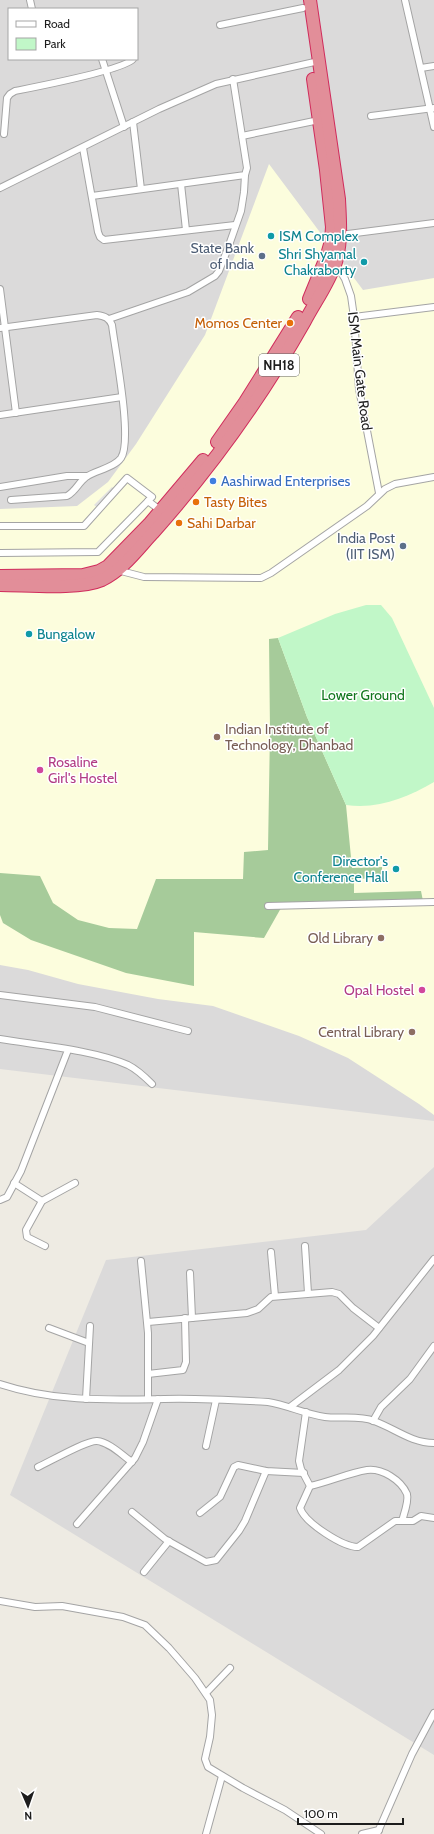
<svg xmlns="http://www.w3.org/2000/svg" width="434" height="1834" font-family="Cabin,sans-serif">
<rect width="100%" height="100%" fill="#eeebe3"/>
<g fill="#dbdada" fill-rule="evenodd">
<path d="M0,0H434V1121L0,1069ZM9,9H137V59H9Z"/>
<path d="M434,1167V1755L10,1495L106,1260L366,1230Z"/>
</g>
<path fill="#fcfddd" d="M269,164L363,290L434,278V1115L419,1104L348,1058L299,1036L213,1006L158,999L78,984L28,970L0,965V509L77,506L108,482L136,444L205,335Z"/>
<path fill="#a6cb9a" d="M278,638L307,717L346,805L352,868L382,867V878L354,879V893L421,891L423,901L281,908L264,938L194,932V986L126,973L31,940L3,923L0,915V873L40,876L53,903L78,920L109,928L137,929L156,879H243L244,852L268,850L270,731L269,639Z"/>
<path fill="#c1f7c8" d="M366,605H381L392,618L434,708V782C408,797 378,810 346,805L307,717L278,638L335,614Z"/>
<path fill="#e1e1e1" d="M112,487L115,490L98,508L94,505Z"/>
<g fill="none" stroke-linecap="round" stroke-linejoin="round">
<defs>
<g id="street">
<path d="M30,0L32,9"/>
<path d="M405,0L434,127"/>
<path d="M220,25L303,8"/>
<path d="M102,59L124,127"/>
<path d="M421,68L434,66"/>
<path d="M371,116L434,108"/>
<path d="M133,122L141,189"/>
<path d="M4,134L7,98L10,94L15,91C35,87 124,70 133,59"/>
<path d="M242,136L319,120"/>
<path d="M83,148L98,232L100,237L104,240L235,225"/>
<path d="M181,184L186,230"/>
<path d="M0,188L159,109L216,84L319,61"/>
<path d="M92,196L245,175L247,168L233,79"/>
<path d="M340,235L434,223"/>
<path d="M335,263L345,279L351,296L354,317L359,389L379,493"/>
<path d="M0,289L16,413"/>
<path d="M354,317L434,307"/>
<path d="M109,319L188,292L215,276L219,271L228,248L241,211L244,192L245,175"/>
<path d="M0,328L97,315C105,316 109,318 112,325C115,350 133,440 121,458C114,468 96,470 86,477C78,483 76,491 67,496L11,500"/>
<path d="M0,415L122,397"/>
<path d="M0,487L67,476H87"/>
<path d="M0,526H84L127,478L152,497L148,501"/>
<path d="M0,553L98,552L148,501L161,511"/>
<path d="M117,570L144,577L261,578L271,573L367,506L385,489L395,484L434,477"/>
<path d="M268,906L434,902"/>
<path d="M0,995L95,1007L188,1031"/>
<path d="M0,1039C36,1045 95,1050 128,1065C136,1069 145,1077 152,1084"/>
<path d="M14,1183L42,1201"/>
<path d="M0,1200L7,1197L21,1171L68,1050"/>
<path d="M45,1246L27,1237L26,1230L42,1201L75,1183"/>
<path d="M305,1246L308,1293"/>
<path d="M271,1252L275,1296"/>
<path d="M141,1261L148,1333V1399"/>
<path d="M190,1273L192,1318"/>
<path d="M148,1322L247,1313L258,1309L271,1297L332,1292L339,1294L353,1308L379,1328"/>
<path d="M49,1328L89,1343"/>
<path d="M148,1374L183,1370L186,1362L185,1318"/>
<path d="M0,1384C54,1402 108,1400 164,1399C198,1398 233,1400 268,1402C287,1405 305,1414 325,1417C340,1419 359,1415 374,1421C394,1428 411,1443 434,1443"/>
<path d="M86,1399L90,1326"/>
<path d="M290,1407L339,1370L373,1336L434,1259"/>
<path d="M306,1412L299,1461L301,1469L310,1486L300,1508C305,1523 343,1547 358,1547L395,1521H413L421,1516L434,1518"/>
<path d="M373,1421L381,1407L410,1379L434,1346"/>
<path d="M206,1446L216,1400"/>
<path d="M38,1467C49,1462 87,1440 97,1441C109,1442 122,1455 132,1462"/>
<path d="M310,1486C329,1482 348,1473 367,1470C382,1468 401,1480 407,1494C409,1501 404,1514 402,1521"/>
<path d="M132,1512L165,1539L206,1562L216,1560L239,1531L245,1521L266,1471"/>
<path d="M200,1513L220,1497L234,1467L238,1465L266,1471L304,1473"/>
<path d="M77,1524L135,1458L143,1442L158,1399"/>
<path d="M144,1572L169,1541"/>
<path d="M0,1601L35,1607L62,1606L123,1617L145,1625L169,1648L195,1678L210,1700L212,1715L210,1737L205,1759L208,1767L243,1788L285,1810L321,1834"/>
<path d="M206,1693L230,1668"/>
<path d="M206,1834L222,1776"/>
<path d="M362,1834L379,1830"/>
<path d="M377,1834L412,1754L434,1713"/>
</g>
<g id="highway">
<path d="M309,299L327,255L331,241L332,227L326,170L313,79"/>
<path d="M217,442L245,402L298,317"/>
<path d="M0,576L83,575L99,571L108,566L149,524L203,460"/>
<path d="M0,585C27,585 79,590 102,580C123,570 138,549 153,533C211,468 262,397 305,321C315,302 329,283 336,262C342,241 340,221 339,199L310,0"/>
</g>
</defs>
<use href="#street" stroke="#a4a4a4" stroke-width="8"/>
<use href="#highway" stroke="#d02c5c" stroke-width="14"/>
<use href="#street" stroke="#fff" stroke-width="6"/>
<use href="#highway" stroke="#e28e99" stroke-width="12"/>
</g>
<g fill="#0f9aa8" stroke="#fff" stroke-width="1.5">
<circle cx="271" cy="236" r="4"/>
<circle cx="364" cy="262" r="4"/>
<circle cx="29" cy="634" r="4"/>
<circle cx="396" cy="869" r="4"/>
</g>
<g fill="#5c6f8a" stroke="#fff" stroke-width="1.5">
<circle cx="262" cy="256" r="4"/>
<circle cx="403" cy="546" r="4"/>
</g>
<g fill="#e8710a" stroke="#fff" stroke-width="1.5">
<circle cx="290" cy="323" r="4"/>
<circle cx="196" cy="502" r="4"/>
<circle cx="179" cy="523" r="4"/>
</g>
<circle fill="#3f7fe0" stroke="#fff" stroke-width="1.5" cx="213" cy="481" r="4"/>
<g fill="#8d6e63" stroke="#fff" stroke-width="1.5">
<circle cx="217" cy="737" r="4"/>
<circle cx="381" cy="938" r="4"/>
<circle cx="412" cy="1032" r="4"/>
</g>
<g fill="#d1479c" stroke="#fff" stroke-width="1.5">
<circle cx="40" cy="770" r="4"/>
<circle cx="422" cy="990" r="4"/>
</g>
<g text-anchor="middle" stroke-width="3" stroke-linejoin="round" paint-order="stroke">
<rect fill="#fff" stroke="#616161" stroke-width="1" x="259" y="354" width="40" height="22" rx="3"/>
<g font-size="13" font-weight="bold" fill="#1d1d1d">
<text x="279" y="370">NH18</text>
</g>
<g font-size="14" fill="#0d838f" stroke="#fff" text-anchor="start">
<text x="279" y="241">ISM Complex</text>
<text x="356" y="259" text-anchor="end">Shri Shyamal<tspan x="356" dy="16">Chakraborty</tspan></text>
<text x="37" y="639">Bungalow</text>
<text x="388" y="866" text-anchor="end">Director's<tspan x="388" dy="16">Conference Hall</tspan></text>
</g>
<g font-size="14" fill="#4e5e75" stroke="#fff" text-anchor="end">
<text x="254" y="253">State Bank<tspan x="254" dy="16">of India</tspan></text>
<text x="395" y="543">India Post<tspan x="395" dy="16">(IIT ISM)</tspan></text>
</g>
<g font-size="14" fill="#c56008" stroke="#fff" text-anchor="start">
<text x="282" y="328" text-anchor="end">Momos Center</text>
<text x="204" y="507">Tasty Bites</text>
<text x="187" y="528">Sahi Darbar</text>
</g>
<g font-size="14" fill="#1d1d1d" stroke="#fff">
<text transform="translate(360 371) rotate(83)" y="5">ISM Main Gate Road</text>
</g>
<g font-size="14" fill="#366cbe" stroke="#fff" text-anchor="start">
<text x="221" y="486">Aashirwad Enterprises</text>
</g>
<g font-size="14" fill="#10761d" stroke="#fff">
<text x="363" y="700">Lower Ground</text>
</g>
<g font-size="14" fill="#785e54" stroke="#fff" text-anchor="end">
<text x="225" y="734" text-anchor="start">Indian Institute of<tspan x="225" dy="16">Technology, Dhanbad</tspan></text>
<text x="373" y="943">Old Library</text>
<text x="404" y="1037">Central Library</text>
</g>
<g font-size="14" fill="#b23c85" stroke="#fff" text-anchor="start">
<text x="48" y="767">Rosaline<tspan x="48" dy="16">Girl's Hostel</tspan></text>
<text x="414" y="995" text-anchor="end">Opal Hostel</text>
</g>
</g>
<rect x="8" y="8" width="130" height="52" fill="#ffffff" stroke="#a5a5a5"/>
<rect x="16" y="21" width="20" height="6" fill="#ffffff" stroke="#a5a5a5"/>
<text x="44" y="28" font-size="12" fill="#1d1d1d">Road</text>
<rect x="16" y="38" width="20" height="12" fill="#c1f7c8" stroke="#a5a5a5"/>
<text x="44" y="48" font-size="12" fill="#1d1d1d">Park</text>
<g transform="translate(28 1806) rotate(178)" stroke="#ffffff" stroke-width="3" paint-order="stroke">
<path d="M0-3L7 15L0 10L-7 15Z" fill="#1d1d1d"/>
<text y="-6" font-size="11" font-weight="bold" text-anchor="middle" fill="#1d1d1d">N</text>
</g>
<path d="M298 1818v6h105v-6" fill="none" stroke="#1d1d1d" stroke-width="2"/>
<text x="304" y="1818" font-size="12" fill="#1d1d1d" stroke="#ffffff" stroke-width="3" paint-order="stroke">100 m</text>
</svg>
